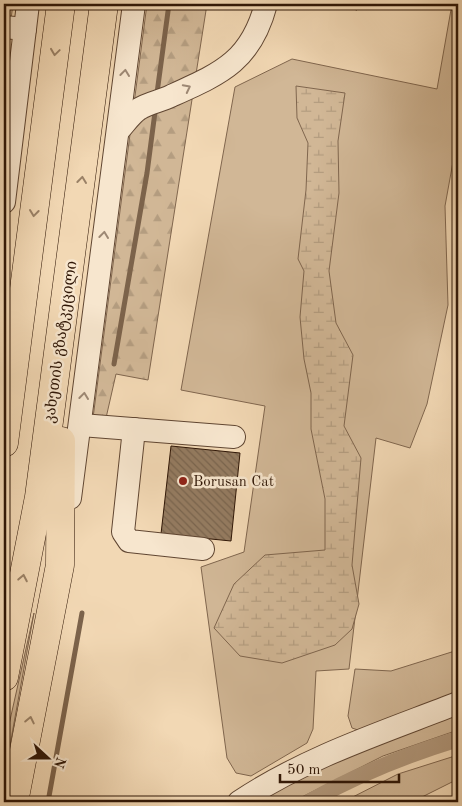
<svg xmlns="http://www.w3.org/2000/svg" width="462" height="806" font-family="'Old Standard TT','Noto Serif Georgian',serif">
<defs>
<pattern id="forest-firs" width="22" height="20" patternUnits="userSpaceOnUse" patternTransform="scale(1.25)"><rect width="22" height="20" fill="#d1b796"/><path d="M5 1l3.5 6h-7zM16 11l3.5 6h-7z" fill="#b49d80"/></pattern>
<pattern id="wetland-marsh" width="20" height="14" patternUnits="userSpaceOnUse" patternTransform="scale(1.25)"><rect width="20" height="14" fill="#d1b796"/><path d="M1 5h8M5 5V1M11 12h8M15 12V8" fill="none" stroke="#b49d80"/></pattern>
<pattern id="building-back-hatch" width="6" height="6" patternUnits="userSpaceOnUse" patternTransform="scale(1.25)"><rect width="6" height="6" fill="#947b60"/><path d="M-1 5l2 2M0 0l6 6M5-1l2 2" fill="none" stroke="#79644d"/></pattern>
</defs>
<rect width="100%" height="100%" fill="#f2d8b4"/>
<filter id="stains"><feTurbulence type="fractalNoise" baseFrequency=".004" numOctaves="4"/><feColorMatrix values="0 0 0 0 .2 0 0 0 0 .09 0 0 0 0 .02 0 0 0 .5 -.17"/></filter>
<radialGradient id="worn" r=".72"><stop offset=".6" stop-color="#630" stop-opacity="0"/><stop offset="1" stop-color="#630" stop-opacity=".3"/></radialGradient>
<g fill="#d1b796" stroke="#80664e">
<path d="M452,4H458V134L445,206L448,305L427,404L410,448L376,438L349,669L316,671L313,729L307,743L251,776L236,773L227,758L201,567L244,552L265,406L181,390L235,87L292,59L437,89Z"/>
<path d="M34,613L4,778V747Z"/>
<path d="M458,650V693L358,730L352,728L348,716L355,669L391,671Z"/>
<path d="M458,710V730L383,756L292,802H250L315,767Z"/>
<path d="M458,755V779L412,802H343L398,774Z"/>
</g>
<g fill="url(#forest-firs)" stroke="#80664e">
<path d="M4,4H13L4,72Z"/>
<path d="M147,4H207L148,380L116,374L106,418H93Z"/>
</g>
<path fill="url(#wetland-marsh)" stroke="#80664e" d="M296,86L345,93L338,141L339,193L329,271L336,323L353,355L344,426L361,458L352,565L359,604L352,629L335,645L282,663L240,656L214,628L234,584L265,555L325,550V499L311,429V393L304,359L300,317L304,271L298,259L306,190L308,143L297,118Z"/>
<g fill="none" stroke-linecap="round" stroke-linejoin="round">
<g stroke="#7c634b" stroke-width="5">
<path d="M157,93L169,4"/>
<path d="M114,364L147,173L155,112"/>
<path d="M48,802L82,613"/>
</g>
<path stroke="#b09679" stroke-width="16" d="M309,802C356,775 406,755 458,739"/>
</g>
<g fill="url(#building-back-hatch)" stroke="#2f1606">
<path d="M292,4H313V9Z"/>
<path d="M341,4H358L357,10L341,6Z"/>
<path d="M171,446L240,453L231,541L161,534Z"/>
</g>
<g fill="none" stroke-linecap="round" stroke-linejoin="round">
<defs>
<g id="minor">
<path d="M4,27L25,29"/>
<path d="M118,131C124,125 131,114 139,109C148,103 161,101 171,96C222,73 251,61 266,4"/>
<path d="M4,202L28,4"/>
<path d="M81,425L234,437"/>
<path d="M134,429L123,532L129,541L203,549"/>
<path d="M70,498L134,4"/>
<path d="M239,802C306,757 384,732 458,703"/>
</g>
<g id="highway">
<path d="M4,443L61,4"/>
<path d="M4,677L39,497L104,4"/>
<path d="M14,802L60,565L61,441"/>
</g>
</defs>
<use href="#minor" stroke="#604632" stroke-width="24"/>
<use href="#highway" stroke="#2f1606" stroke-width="29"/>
<use href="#minor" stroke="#f7e6ce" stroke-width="22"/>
<use href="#highway" stroke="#f2d8b4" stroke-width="28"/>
</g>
<defs><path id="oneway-chevron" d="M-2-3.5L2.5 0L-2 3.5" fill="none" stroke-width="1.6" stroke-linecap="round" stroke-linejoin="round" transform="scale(1.25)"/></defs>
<g stroke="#9a8166">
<use href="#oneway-chevron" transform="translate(55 52) rotate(98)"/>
<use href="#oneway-chevron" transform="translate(82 180) rotate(-83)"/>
<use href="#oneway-chevron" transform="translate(34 213) rotate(97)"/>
<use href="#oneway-chevron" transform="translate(23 578) rotate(-79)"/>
<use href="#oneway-chevron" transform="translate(30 720) rotate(-78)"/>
</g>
<g stroke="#9d8874">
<use href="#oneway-chevron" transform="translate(125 73) rotate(-83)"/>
<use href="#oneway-chevron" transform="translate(187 88) rotate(-27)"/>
<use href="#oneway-chevron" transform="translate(104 235) rotate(-83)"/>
<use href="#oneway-chevron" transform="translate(84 396) rotate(-83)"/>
</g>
<circle fill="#8f2418" stroke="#f7e6ce" stroke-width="2" cx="183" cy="481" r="5"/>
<g text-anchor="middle" stroke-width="5" stroke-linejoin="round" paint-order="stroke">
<g font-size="15" fill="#2f1606" stroke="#f7e6ce">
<text transform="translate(60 342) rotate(-82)" y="5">კახეთის გზატკეცილი</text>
</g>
<g font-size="15" fill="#2f1606" stroke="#f7e6ce" text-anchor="start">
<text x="193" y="486">Borusan Cat</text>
</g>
</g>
<rect width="462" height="806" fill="none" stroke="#f2d8b4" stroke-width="20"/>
<rect x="5" y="5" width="452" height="796" fill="none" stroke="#2f1606" stroke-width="2.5"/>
<rect x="10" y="10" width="442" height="786" fill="none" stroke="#2f1606"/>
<g transform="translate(48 758) rotate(111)" stroke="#f7e6ce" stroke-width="4" paint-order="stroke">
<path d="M0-4L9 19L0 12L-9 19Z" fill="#2f1606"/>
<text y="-8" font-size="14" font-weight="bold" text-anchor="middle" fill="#2f1606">N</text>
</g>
<path d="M280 774v8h119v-8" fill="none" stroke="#2f1606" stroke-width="2.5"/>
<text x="287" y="774" font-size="15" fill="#2f1606" stroke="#f7e6ce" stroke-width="4" paint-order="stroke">50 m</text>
<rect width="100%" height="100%" filter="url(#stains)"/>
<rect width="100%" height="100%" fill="url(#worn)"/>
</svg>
